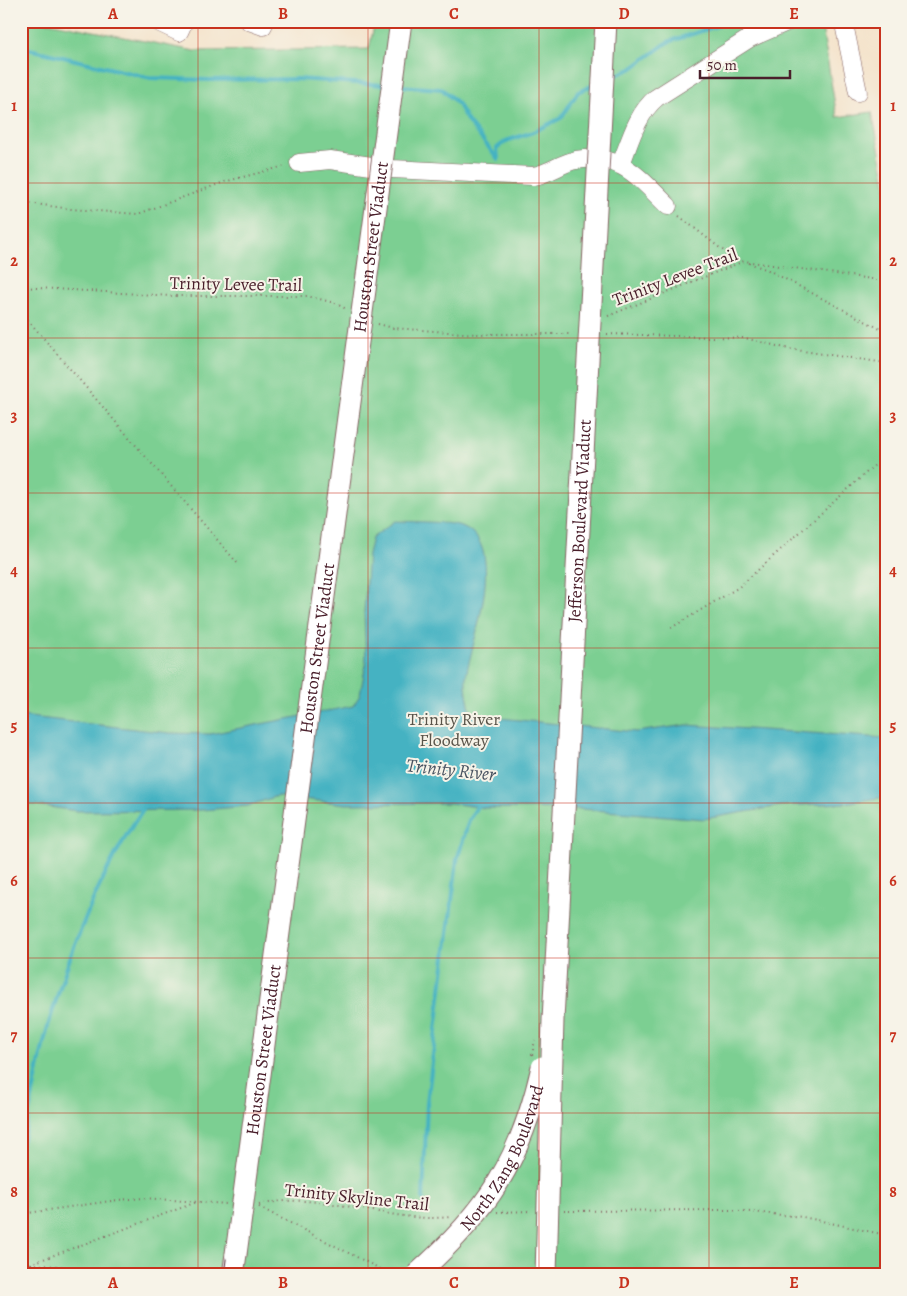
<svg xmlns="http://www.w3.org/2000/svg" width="907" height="1296" font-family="Alegreya,serif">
<rect width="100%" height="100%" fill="#f7f3e8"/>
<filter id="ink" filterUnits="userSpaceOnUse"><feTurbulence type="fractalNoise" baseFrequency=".02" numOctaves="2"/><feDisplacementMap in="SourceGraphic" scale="10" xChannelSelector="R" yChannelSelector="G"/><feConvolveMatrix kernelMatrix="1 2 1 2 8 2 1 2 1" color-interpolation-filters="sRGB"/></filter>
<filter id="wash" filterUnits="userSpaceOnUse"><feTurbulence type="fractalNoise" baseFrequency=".0096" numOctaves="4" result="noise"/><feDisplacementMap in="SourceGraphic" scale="20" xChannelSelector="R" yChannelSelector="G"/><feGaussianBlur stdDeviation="1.12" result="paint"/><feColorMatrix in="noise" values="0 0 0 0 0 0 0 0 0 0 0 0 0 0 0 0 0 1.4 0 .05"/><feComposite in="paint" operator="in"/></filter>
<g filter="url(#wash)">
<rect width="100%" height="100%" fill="#f4e2c9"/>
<path fill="#7bcf92" stroke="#62775e" d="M21,21H43L195,51L369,49L375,21H821L837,117L872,112L886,183V1275H21Z"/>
<path fill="#45b2c2" stroke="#486876" d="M395,521C411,522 451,521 464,527C508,548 472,640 466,677C465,688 469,703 471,715L636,732L687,725L886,738V797L844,803L781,806L704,819L581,809L485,808L450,803L346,804L277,796L248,806L203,810L77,811L21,803V716L170,733L210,734L353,706L360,695L366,663L364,612L368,554L372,538Z"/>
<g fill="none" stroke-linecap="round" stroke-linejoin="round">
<g stroke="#45b2c2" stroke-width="4">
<path d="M21,47L151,78L209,80L298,79L385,85"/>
<path d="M609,78L631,69L668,42L732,21"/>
<path d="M399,86L442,89L457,103L468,122L498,159"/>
<path d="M498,159L497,148L506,141L533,132L561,118L578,92L596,84"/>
<path d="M21,1146C33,1103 38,1058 51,1016C73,943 101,870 144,808"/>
<path d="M423,1199L427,1103L457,860L469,820L479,803"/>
</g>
</g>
</g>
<g filter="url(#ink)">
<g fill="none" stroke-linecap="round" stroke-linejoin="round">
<defs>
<g id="minor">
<path d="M249,21L263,26L265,21"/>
<path d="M849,21L845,29L858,92"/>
<path d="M160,23L179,32L184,21"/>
<path d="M299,163L330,160L392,169L533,176C549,174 561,163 576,160C622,153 638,177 668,206"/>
<path d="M621,164C630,141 637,114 656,98L750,38L789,21"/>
</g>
<path id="major" d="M233,1275L236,1254"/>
</defs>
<use href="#minor" stroke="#866362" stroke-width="19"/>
<use href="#major" stroke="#866362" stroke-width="23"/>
<g stroke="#866362" stroke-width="2" stroke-dasharray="1 4" stroke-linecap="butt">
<path d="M21,202L71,209L138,214L224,182L285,166"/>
<path d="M679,216L725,252L744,261"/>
<path d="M749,263L768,270L886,332"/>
<path d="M21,287L172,296H307L335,303L346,309"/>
<path d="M21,312L239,565"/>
<path d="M608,316L744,261L886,281"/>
<path d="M378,324L393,328L477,334H572"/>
<path d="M607,334L745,338L789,349L886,363"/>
<path d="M671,628L739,587L886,455"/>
<path d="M259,1205C324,1189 386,1224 450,1217"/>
<path d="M259,1207L382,1270L401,1272"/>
<path d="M564,1211L730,1210L803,1217L886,1235"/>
<path d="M497,1212L532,1211"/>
<path d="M21,1214L118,1200L143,1198L227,1204"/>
<path d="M21,1263L153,1275"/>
<path d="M30,1264L197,1202"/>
<path d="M441,1274L455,1275"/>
<path d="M343,1275L382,1270"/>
</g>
<use href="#minor" stroke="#fff" stroke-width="18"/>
<use href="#major" stroke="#fff" stroke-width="21"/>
<path stroke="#4a1f2b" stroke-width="1" d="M224,1275L391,21"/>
<defs>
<g id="major-bridge">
<path id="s1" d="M236,1254L401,21"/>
<path id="s2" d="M416,1275C488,1211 521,1161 542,1067"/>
<path id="s3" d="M546,1275L553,1020L606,21"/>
</g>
</defs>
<use href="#major-bridge" stroke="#866362" stroke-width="23" stroke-linecap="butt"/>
<path stroke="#866362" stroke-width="2" stroke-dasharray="1 4" stroke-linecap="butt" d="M532,1055L535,1040"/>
<use href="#major-bridge" stroke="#fff" stroke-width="21"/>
</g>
</g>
<path fill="none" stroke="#c8321e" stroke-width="1" stroke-opacity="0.55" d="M198,21V1275M368,21V1275M539,21V1275M709,21V1275M21,183H886M21,338H886M21,493H886M21,648H886M21,803H886M21,958H886M21,1113H886"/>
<g text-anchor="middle" stroke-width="4" stroke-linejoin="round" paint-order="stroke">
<g font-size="18" fill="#4a1f2b" stroke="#f7f3e8">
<text dy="6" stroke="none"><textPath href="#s1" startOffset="1016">Houston Street Viaduct</textPath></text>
<text transform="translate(675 277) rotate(-21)" y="6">Trinity Levee Trail</text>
<text transform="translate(236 284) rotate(1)" y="6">Trinity Levee Trail</text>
<text dy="6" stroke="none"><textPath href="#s3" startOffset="755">Jefferson Boulevard Viaduct</textPath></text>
<text dy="6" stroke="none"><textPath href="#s1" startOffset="611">Houston Street Viaduct</textPath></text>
<text dy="6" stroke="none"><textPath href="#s1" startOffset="206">Houston Street Viaduct</textPath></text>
<text dy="6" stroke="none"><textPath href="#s2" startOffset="148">North Zang Boulevard</textPath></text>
<text transform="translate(357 1197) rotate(6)" y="6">Trinity Skyline Trail</text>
</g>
<g font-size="18" fill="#59544a" stroke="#f7f3e8">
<text x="454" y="725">Trinity River<tspan x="454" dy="21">Floodway</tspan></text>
</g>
<g font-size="19" font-style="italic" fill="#485260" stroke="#f7f3e8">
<text transform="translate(451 769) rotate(6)" y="7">Trinity River</text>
</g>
</g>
<rect width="907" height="1296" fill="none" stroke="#f7f3e8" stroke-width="55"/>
<path d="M700 70v8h90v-8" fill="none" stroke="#4a1f2b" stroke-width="2.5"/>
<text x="707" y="70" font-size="15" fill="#4a1f2b" stroke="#f7f3e8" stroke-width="4" paint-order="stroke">50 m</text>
<rect x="28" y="28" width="852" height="1240" fill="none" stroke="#c8321e" stroke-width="2"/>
<g font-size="16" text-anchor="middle" font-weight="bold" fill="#c8321e">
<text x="113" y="19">A</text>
<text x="283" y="19">B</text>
<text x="454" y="19">C</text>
<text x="624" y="19">D</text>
<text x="794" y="19">E</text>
<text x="14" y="111">1</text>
<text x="893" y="111">1</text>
<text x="14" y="266">2</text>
<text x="893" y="266">2</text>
<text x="14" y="421">3</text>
<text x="893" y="421">3</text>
<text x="14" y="576">4</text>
<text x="893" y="576">4</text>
<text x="14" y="731">5</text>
<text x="893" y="731">5</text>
<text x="14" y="886">6</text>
<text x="893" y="886">6</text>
<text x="14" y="1041">7</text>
<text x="893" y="1041">7</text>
<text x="14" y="1197">8</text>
<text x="893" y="1197">8</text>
<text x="113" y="1288">A</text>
<text x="283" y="1288">B</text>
<text x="454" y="1288">C</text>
<text x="624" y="1288">D</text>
<text x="794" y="1288">E</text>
</g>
</svg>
